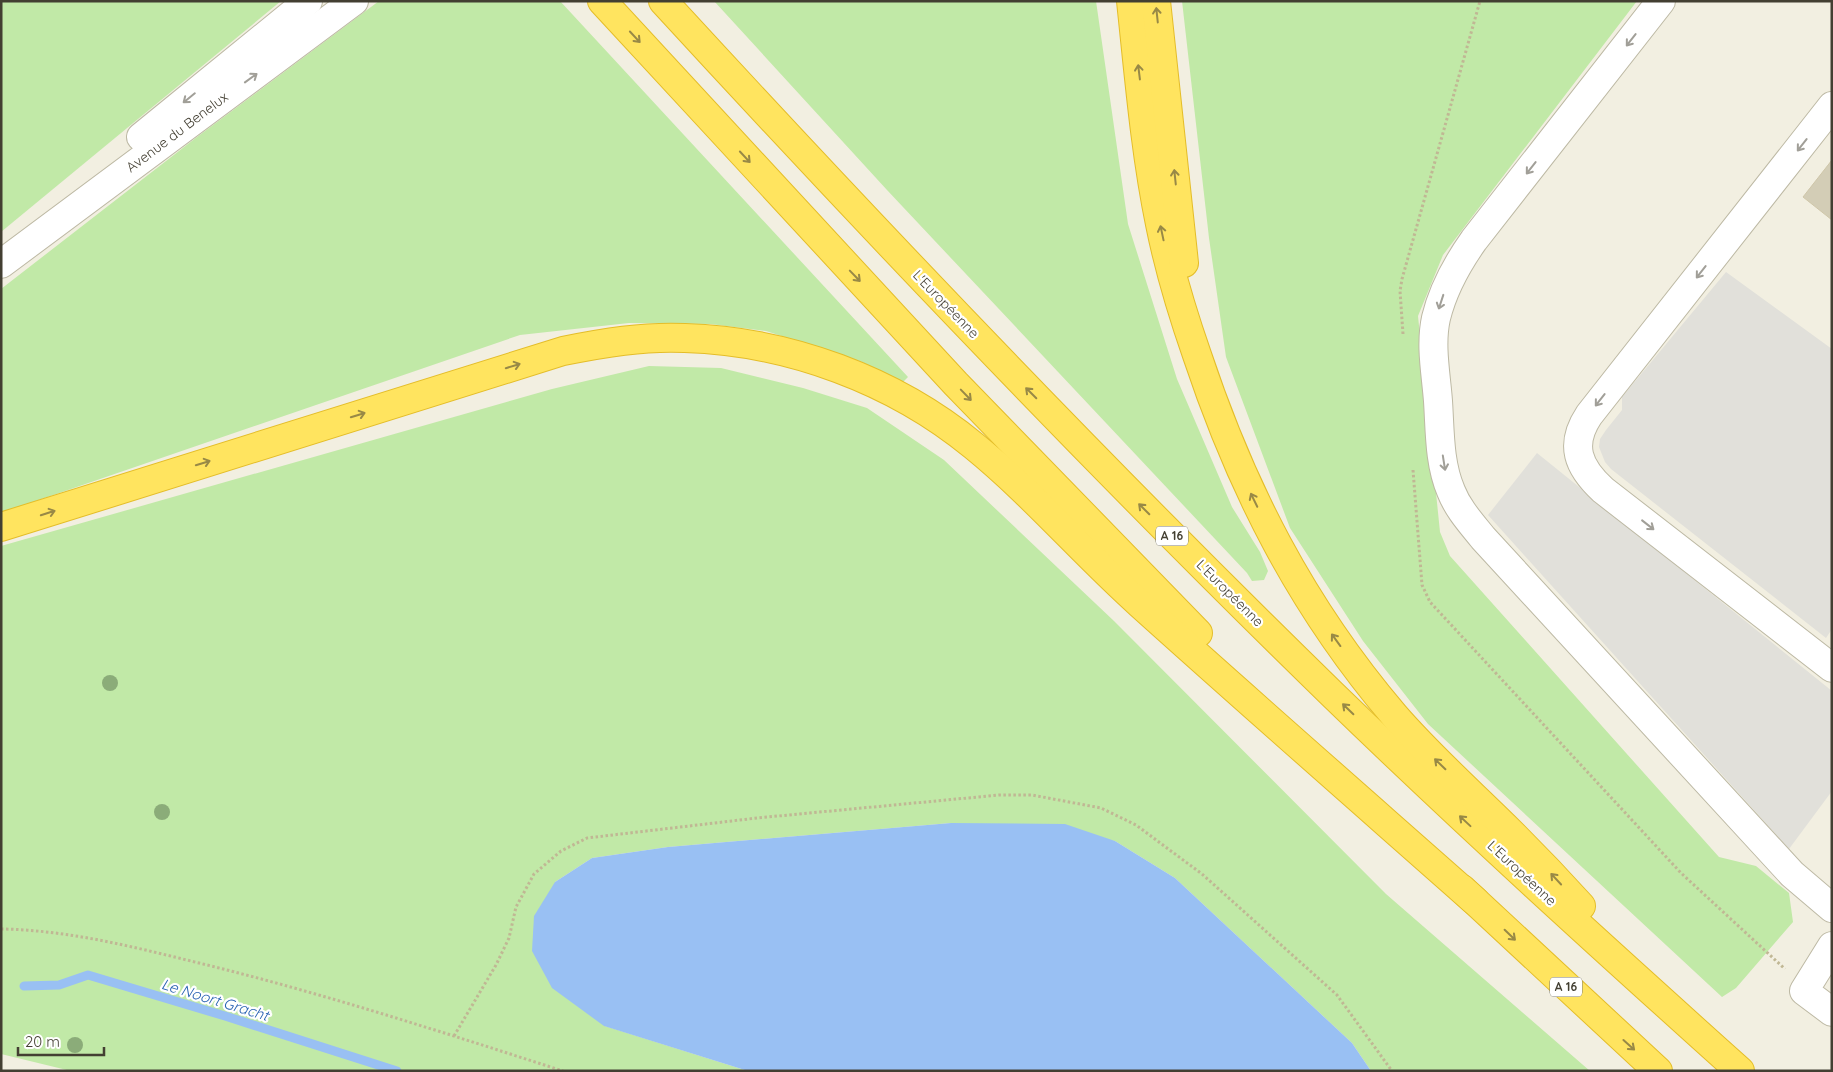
<svg xmlns="http://www.w3.org/2000/svg" width="1833" height="1072" font-family="Quicksand,sans-serif">
<defs>
<filter id="shadow"><feDropShadow dx="4.5" dy="-4.5" stdDeviation="0" flood-color="#0004"/></filter>
</defs>
<rect width="100%" height="100%" fill="#f2efe1"/>
<g fill="#c1e9a7">
<path d="M1,1H281L1,232Z"/>
<path d="M379,1H560L908,377L903,382L862,362L766,331L710,324L629,323L520,335L1,513V289L197,137Z"/>
<path d="M714,1H1096L1128,224L1177,379L1232,507L1260,552L1268,571L1264,580L1252,581L1247,573L887,190Z"/>
<path d="M1182,1H1637L1443,255L1418,316L1440,532L1450,556L1719,857L1756,866L1789,893L1793,922L1736,988L1722,997L1428,724L1363,641L1290,528L1226,357L1209,238Z"/>
<path d="M649,366L721,368L803,388L867,408L944,460L1114,621L1386,894L1590,1071H1371L1352,1043L1175,878L1115,841L951,823L668,847L592,858L555,882L605,1026L748,1071H71L1,1054V546L552,389Z"/>
</g>
<g fill="#e1e0da">
<path d="M1726,272L1832,349V629L1826,638L1611,469L1605,462L1599,447L1600,439L1606,430L1622,410V397Z"/>
<path d="M1537,453L1832,691V791L1789,849L1488,515Z"/>
</g>
<path fill="#99c0f3" d="M951,823L1065,824L1115,841L1175,878L1352,1043L1371,1071H748L604,1026L552,988L532,951L534,916L555,882L592,858L668,847Z"/>
<g fill="none" stroke-linecap="round" stroke-linejoin="round">
<path stroke="#99c0f3" stroke-width="9" d="M24,986L59,985L88,975L225,1016L397,1071"/>
</g>
<path fill="#d3cdb6" stroke="#cfc6a9" filter="url(#shadow)" d="M1832,160V220L1803,197Z"/>
<g fill="none" stroke-linecap="round" stroke-linejoin="round">
<defs>
<g id="minor">
<path d="M1661,1L1474,240C1457,264 1443,289 1436,318C1430,345 1436,374 1438,401C1440,431 1439,463 1451,491C1458,509 1471,523 1483,538L1792,874L1832,908"/>
<path d="M1832,106L1589,415C1569,445 1578,467 1603,490L1832,668"/>
<path d="M141,137L308,1"/>
<path d="M1,264L354,1"/>
<path d="M1832,946L1804,991L1832,1012"/>
</g>
<g id="highway">
<path d="M602,1L956,384L1198,633"/>
<path d="M663,1C880,237 1101,469 1331,693C1464,822 1602,947 1740,1071"/>
<path d="M1131,1C1139,76 1145,151 1160,224C1169,269 1182,312 1197,355C1242,490 1302,607 1394,715C1425,751 1460,783 1494,816C1524,845 1553,875 1581,906"/>
<path d="M1156,1L1184,263"/>
<path d="M1,527L563,351C603,343 644,336 685,338C788,341 894,380 974,446C1033,494 1083,553 1140,604C1251,704 1363,802 1475,901"/>
<path d="M1462,889L1658,1071"/>
</g>
</defs>
<use href="#minor" stroke="#bdb9a4" stroke-width="30"/>
<use href="#highway" stroke="#e4bd29" stroke-width="30"/>
<g stroke="#c0b794" stroke-width="3" stroke-dasharray="2.5 2.5" stroke-linecap="butt">
<path d="M1403,334L1400,291L1402,279L1480,1"/>
<path d="M1413,470L1422,585L1430,602L1681,873L1785,969"/>
<path d="M1,929C68,930 134,947 199,963C322,993 442,1032 563,1071"/>
<path d="M454,1036L496,965L509,938L516,907L534,874L561,851L587,838L757,818L999,795H1032L1101,808L1136,825L1202,874L1337,995L1392,1071"/>
</g>
<use href="#minor" stroke="#fff" stroke-width="28"/>
<use href="#highway" stroke="#ffe45f" stroke-width="28"/>
</g>
<g fill="#8bac79">
<circle cx="110" cy="683" r="8"/>
<circle cx="162" cy="812" r="8"/>
<circle cx="75" cy="1045" r="8"/>
</g>
<defs><path id="oneway-shaft" d="M-6 0H5M1.5-3L5.5 0L1.5 3" fill="none" stroke-width="1.6" stroke-linecap="round" stroke-linejoin="round" transform="scale(1.25)"/></defs>
<g stroke="#988946">
<use href="#oneway-shaft" transform="translate(1157 15) rotate(-96)"/>
<use href="#oneway-shaft" transform="translate(635 37) rotate(47)"/>
<use href="#oneway-shaft" transform="translate(1139 72) rotate(-97)"/>
<use href="#oneway-shaft" transform="translate(745 157) rotate(47)"/>
<use href="#oneway-shaft" transform="translate(1175 177) rotate(-96)"/>
<use href="#oneway-shaft" transform="translate(1162 233) rotate(-102)"/>
<use href="#oneway-shaft" transform="translate(855 276) rotate(46)"/>
<use href="#oneway-shaft" transform="translate(513 366) rotate(-17)"/>
<use href="#oneway-shaft" transform="translate(1031 393) rotate(-135)"/>
<use href="#oneway-shaft" transform="translate(966 395) rotate(46)"/>
<use href="#oneway-shaft" transform="translate(358 415) rotate(-17)"/>
<use href="#oneway-shaft" transform="translate(203 463) rotate(-17)"/>
<use href="#oneway-shaft" transform="translate(1254 500) rotate(-116)"/>
<use href="#oneway-shaft" transform="translate(1144 509) rotate(-135)"/>
<use href="#oneway-shaft" transform="translate(48 513) rotate(-18)"/>
<use href="#oneway-shaft" transform="translate(1336 640) rotate(-126)"/>
<use href="#oneway-shaft" transform="translate(1348 709) rotate(-136)"/>
<use href="#oneway-shaft" transform="translate(1440 764) rotate(-136)"/>
<use href="#oneway-shaft" transform="translate(1465 821) rotate(-137)"/>
<use href="#oneway-shaft" transform="translate(1556 879) rotate(-133)"/>
<use href="#oneway-shaft" transform="translate(1510 935) rotate(44)"/>
<use href="#oneway-shaft" transform="translate(1629 1045) rotate(42)"/>
</g>
<g stroke="#a19f98">
<use href="#oneway-shaft" transform="translate(1631 40) rotate(128)"/>
<use href="#oneway-shaft" transform="translate(251 78) rotate(-36)"/>
<use href="#oneway-shaft" transform="translate(189 98) rotate(141)"/>
<use href="#oneway-shaft" transform="translate(1802 145) rotate(128)"/>
<use href="#oneway-shaft" transform="translate(1531 168) rotate(128)"/>
<use href="#oneway-shaft" transform="translate(1701 272) rotate(128)"/>
<use href="#oneway-shaft" transform="translate(1441 302) rotate(108)"/>
<use href="#oneway-shaft" transform="translate(1600 400) rotate(128)"/>
<use href="#oneway-shaft" transform="translate(1444 463) rotate(81)"/>
<use href="#oneway-shaft" transform="translate(1648 525) rotate(38)"/>
</g>
<g text-anchor="middle" stroke-width="4.5" stroke-linejoin="round" paint-order="stroke">
<g fill="#fff" stroke="#7b7970" stroke-width="1">
<rect x="1156" y="526.5" width="32" height="19" rx="4"/>
<rect x="1550" y="977.5" width="32" height="19" rx="4"/>
</g>
<g font-size="12" font-weight="bold" fill="#433f32">
<text x="1172" y="540">A 16</text>
<text x="1566" y="991">A 16</text>
</g>
<g font-size="14" fill="#433f32" stroke="#fff">
<text transform="translate(177 132) rotate(-37)" y="5">Avenue du Benelux</text>
<text transform="translate(946 304) rotate(46)" y="5">L'Européenne</text>
<text transform="translate(1230 593) rotate(45)" y="5">L'Européenne</text>
<text transform="translate(1522 873) rotate(43)" y="5">L'Européenne</text>
</g>
<g font-size="15" font-style="italic" fill="#2761b2" stroke="#fff">
<text transform="translate(215 1000) rotate(17)" y="5">Le Noort Gracht</text>
</g>
</g>
<rect width="1833" height="1072" fill="none" stroke="#433f32" stroke-width="5"/>
<path d="M18 1047v8h86v-8" fill="none" stroke="#433f32" stroke-width="2.5"/>
<text x="25" y="1047" font-size="15" fill="#433f32" stroke="#ffffff" stroke-width="4" paint-order="stroke">20 m</text>
</svg>
